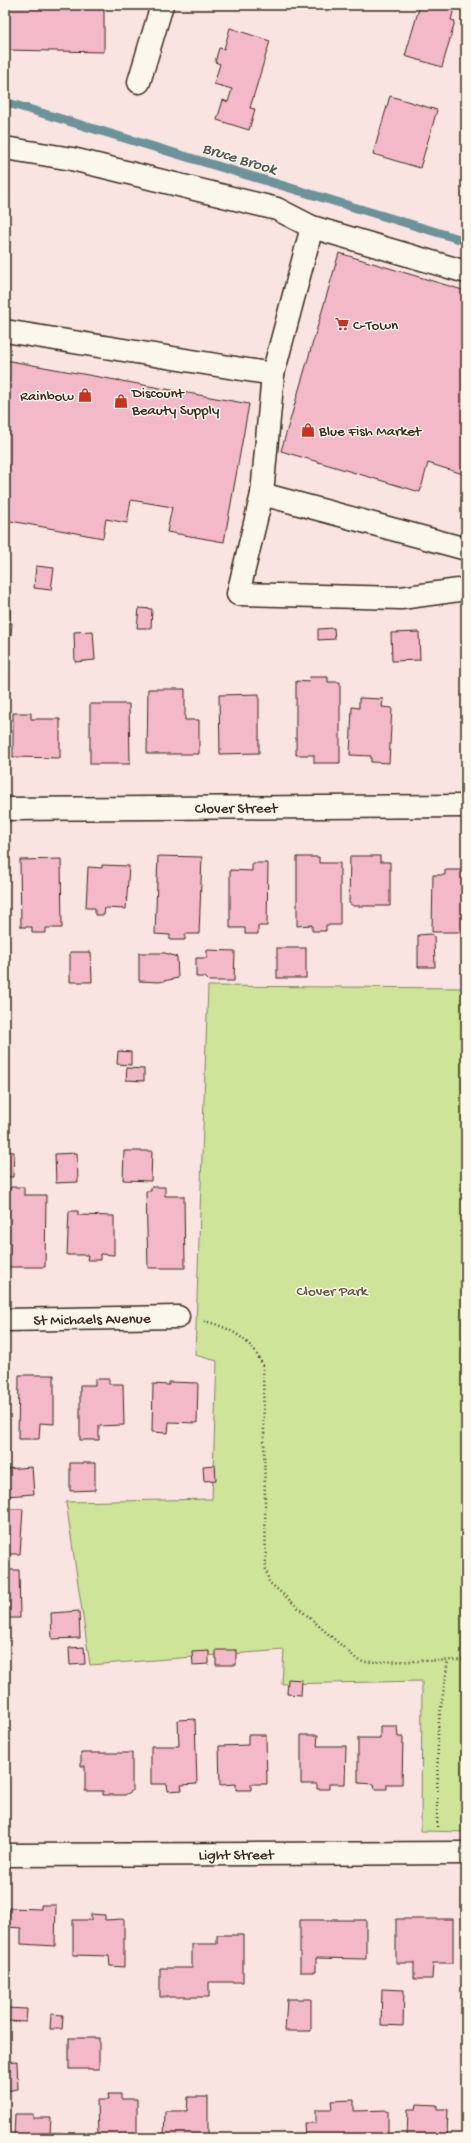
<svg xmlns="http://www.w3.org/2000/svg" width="471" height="2143" font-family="'Gochi Hand',sans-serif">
<rect width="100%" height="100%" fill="#f9e4e2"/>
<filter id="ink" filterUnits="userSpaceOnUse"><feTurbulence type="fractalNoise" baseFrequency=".025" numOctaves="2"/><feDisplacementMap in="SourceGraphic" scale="8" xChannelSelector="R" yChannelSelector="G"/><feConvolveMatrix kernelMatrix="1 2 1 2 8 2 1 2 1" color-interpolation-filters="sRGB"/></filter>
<g filter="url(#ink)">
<path fill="#cde499" stroke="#84875c" d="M208,986L466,988V1832L421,1831L422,1681L282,1684L284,1650L90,1665L66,1502L212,1499L217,1361L195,1355Z"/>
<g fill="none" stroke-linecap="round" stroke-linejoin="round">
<path stroke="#6c929a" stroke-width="9" d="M5,102L466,241"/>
</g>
<g fill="#f3b9c9" stroke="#3b2a1e">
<path d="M5,5H104V52L5,50Z"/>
<path d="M420,5H455L451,20L455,21L442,67L405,56Z"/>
<path d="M230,28L270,41L250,108L255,109L249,130L217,120L223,100L228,102L232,89L214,84L220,64L215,62L219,48L224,49Z"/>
<path d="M390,96L437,110L420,168L373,154Z"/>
<path d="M339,253L466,291V475L428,463L420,492L281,451Z"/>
<path d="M5,360L249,404L224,542L167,532L172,507L131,500L127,523L106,519L103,538L5,520Z"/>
<path d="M36,566L54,568L51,590L34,588Z"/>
<rect x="5" y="608" width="5" height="12"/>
<path d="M139,608L152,609L151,628H137Z"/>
<path d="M5,623H12L11,635H5Z"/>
<path d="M334,628L335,639L318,640V629Z"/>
<path d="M93,631L95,660L75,662L74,632Z"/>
<path d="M419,632L420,660L392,661L391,633Z"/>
<path d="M310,677H328V682H340V763H314V755H296V681L309,682Z"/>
<path d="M148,689H185V720H199V754H147Z"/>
<path d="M259,694V753L220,754L219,695Z"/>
<path d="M359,698L383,699L382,707L392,708L389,763L371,762V756L350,755L352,707L359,708Z"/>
<path d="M90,704H129L130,764H90Z"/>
<path d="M13,713H31V719H60V758L13,757Z"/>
<path d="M158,856L202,857L199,934H185V940H170V935L155,934Z"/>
<path d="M350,856H380V862H390V906H353L349,903Z"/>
<path d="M297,857H319V863H340V925H326V931H312V925L297,926Z"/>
<path d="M61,859L62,928H46V933H32V927H21L20,860Z"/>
<path d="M252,863H268L267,926H258V934H245V928H230V870L252,871Z"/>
<path d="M102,865L129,866L126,909L105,908L104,915H95V908H86L88,867L102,868Z"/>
<path d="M445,870H466V932H432L433,875H445Z"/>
<path d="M431,934L434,936L435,967H418V935Z"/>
<rect x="277" y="948" width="29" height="30"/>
<path d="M207,950L235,951L234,981H209L205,977H196V958H207Z"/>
<path d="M70,952H91L92,982H70Z"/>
<path d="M139,953H165L177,957L178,978L159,982L139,981Z"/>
<path d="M118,1051L131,1052V1065L117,1064Z"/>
<path d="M127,1068L144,1069V1081L126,1080Z"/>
<path d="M5,1151L14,1152L13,1177H5Z"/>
<path d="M124,1151H152L151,1181L123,1180Z"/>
<path d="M77,1153L78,1182L56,1183L55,1154Z"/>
<path d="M11,1187H24V1195H46L45,1267H7V1193Z"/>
<path d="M151,1187H165V1196H184L185,1268H148L146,1191H151Z"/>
<path d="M69,1211H78V1215L114,1216V1255L100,1254V1260H87L88,1255H67Z"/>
<path d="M19,1375H54V1424L40,1423L39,1439H18Z"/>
<path d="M95,1379H109V1384H123L124,1425L99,1426V1440H80V1385H95Z"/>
<path d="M169,1382L198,1383L197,1423L169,1422L168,1433L152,1432L153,1384L169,1385Z"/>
<path d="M70,1463H95V1490L70,1491Z"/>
<path d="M215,1465L216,1480L204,1481L203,1466Z"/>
<path d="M32,1467L34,1494L5,1496V1469Z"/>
<path d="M5,1509H23L20,1554H5Z"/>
<path d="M5,1570H19L20,1618H5Z"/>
<path d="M79,1611L80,1638L52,1639L51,1613Z"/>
<path d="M84,1647L85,1664L70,1665L69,1648Z"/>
<rect x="216" y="1650" width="20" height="15"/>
<path d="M209,1651V1664L193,1665L192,1652Z"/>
<path d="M288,1679L302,1680L301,1695L287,1694Z"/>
<path d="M195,1719L197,1784L181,1785L182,1790L168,1791L167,1784H151V1746H179L178,1720Z"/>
<path d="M380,1726H397L398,1737H403L402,1784H387V1789H375L374,1784L358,1783V1738H380Z"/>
<path d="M248,1735H266L267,1784H251V1790H236V1784L220,1785L219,1746L248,1745Z"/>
<path d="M301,1735H318L317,1746H346L345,1784H329V1789H317V1784H301Z"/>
<path d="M81,1753H132V1791L125,1795H103V1791H85V1766H81Z"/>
<path d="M41,1905H56L55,1946L21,1944V1928L8,1927L9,1908L41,1909Z"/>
<path d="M91,1914L105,1915V1920L124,1919V1967L110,1966L109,1956L73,1955V1920H91Z"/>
<path d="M396,1919H453V1963H433L432,1979H414V1963H396Z"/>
<path d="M300,1920H366V1959L316,1958V1972H300Z"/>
<path d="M217,1935H243V1982H209V1997H160V1968H192V1944H217Z"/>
<path d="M382,1989L404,1990L403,2026L381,2025Z"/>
<path d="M287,1999H311V2031H285Z"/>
<path d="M5,2008L27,2009L26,2022L5,2021Z"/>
<path d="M51,2014L63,2015L62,2029H50Z"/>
<rect x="69" y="2038" width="30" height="31"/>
<path d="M17,2061L18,2089L5,2091V2062Z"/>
<path d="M108,2094H121V2099H137V2138H98L97,2100H109Z"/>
<path d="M188,2097H208V2138H164L165,2111H187Z"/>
<path d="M354,2100V2111L388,2110V2138H305L304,2123H316V2109H332L331,2101Z"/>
<path d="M417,2104L437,2105V2109H448L447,2138H407L408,2109H416Z"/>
<path d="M15,2114H33V2118H51L50,2133H62V2138H14Z"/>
</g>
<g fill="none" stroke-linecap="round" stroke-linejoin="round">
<defs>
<g id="minor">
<path d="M139,82L162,5"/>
<path d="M5,148L72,159L277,209L312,227L273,374L5,331"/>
<path d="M312,227L466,272"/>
<path d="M273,374L262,494L238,594L401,598L466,589"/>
<path d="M262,494L466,549"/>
<path id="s1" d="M5,809L466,806"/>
<path id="s2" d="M5,1320L178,1317"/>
<path id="s3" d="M5,1855L466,1853"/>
</g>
</defs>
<use href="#minor" stroke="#3b2a1e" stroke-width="25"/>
<g stroke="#3b2a1e" stroke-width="2.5" stroke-dasharray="1 3" stroke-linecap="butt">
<path d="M204,1321C230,1327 252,1340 263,1366L266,1570L269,1582L359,1661L364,1662L466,1660"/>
<path d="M437,1827L438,1728L448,1660"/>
</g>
<use href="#minor" stroke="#fbf7ec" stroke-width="22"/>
</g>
</g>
<defs>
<symbol id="supermarket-bare" viewBox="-9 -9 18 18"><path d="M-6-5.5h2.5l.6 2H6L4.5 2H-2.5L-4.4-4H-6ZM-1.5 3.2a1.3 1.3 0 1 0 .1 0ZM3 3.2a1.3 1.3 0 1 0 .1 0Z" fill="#c8321e" stroke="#fbf7ec" stroke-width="2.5" paint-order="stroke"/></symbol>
<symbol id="shop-bare" viewBox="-9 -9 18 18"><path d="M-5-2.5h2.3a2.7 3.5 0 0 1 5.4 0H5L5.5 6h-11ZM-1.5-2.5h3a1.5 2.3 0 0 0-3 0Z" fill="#c8321e" stroke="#fbf7ec" stroke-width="2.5" paint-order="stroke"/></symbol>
</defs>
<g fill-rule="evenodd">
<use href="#supermarket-bare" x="332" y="314" width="20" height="20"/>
<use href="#shop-bare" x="75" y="385" width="20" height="20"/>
<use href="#shop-bare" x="111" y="391" width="20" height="20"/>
<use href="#shop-bare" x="298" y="420" width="20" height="20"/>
</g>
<g text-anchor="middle" stroke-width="3" stroke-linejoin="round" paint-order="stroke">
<g font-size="15" fill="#3b2a1e" stroke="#fbf7ec" text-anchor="start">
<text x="353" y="329">C-Town</text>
<text x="132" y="397">Discount<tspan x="132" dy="17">Beauty Supply</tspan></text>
<text x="74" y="400" text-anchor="end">Rainbow</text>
<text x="319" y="435">Blue Fish Market</text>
</g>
<g font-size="15" fill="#3b2a1e" stroke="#fbf7ec">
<text dy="5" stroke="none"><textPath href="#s1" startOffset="231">Clover Street</textPath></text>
<text dy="5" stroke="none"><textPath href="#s2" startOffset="87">St Michaels Avenue</textPath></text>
<text dy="5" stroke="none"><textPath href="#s3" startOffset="231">Light Street</textPath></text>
</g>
<g font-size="15" fill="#60583d" stroke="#fbf7ec">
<text x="332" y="1295">Clover Park</text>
</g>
<g font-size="16" font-style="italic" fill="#505552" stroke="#fbf7ec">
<text transform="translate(240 157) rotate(17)" y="6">Bruce Brook</text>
</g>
</g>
<rect width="471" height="2143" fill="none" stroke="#fbf7ec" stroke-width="20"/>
<rect x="10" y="10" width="451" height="2123" fill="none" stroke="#3b2a1e" stroke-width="1.5" filter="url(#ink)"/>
</svg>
